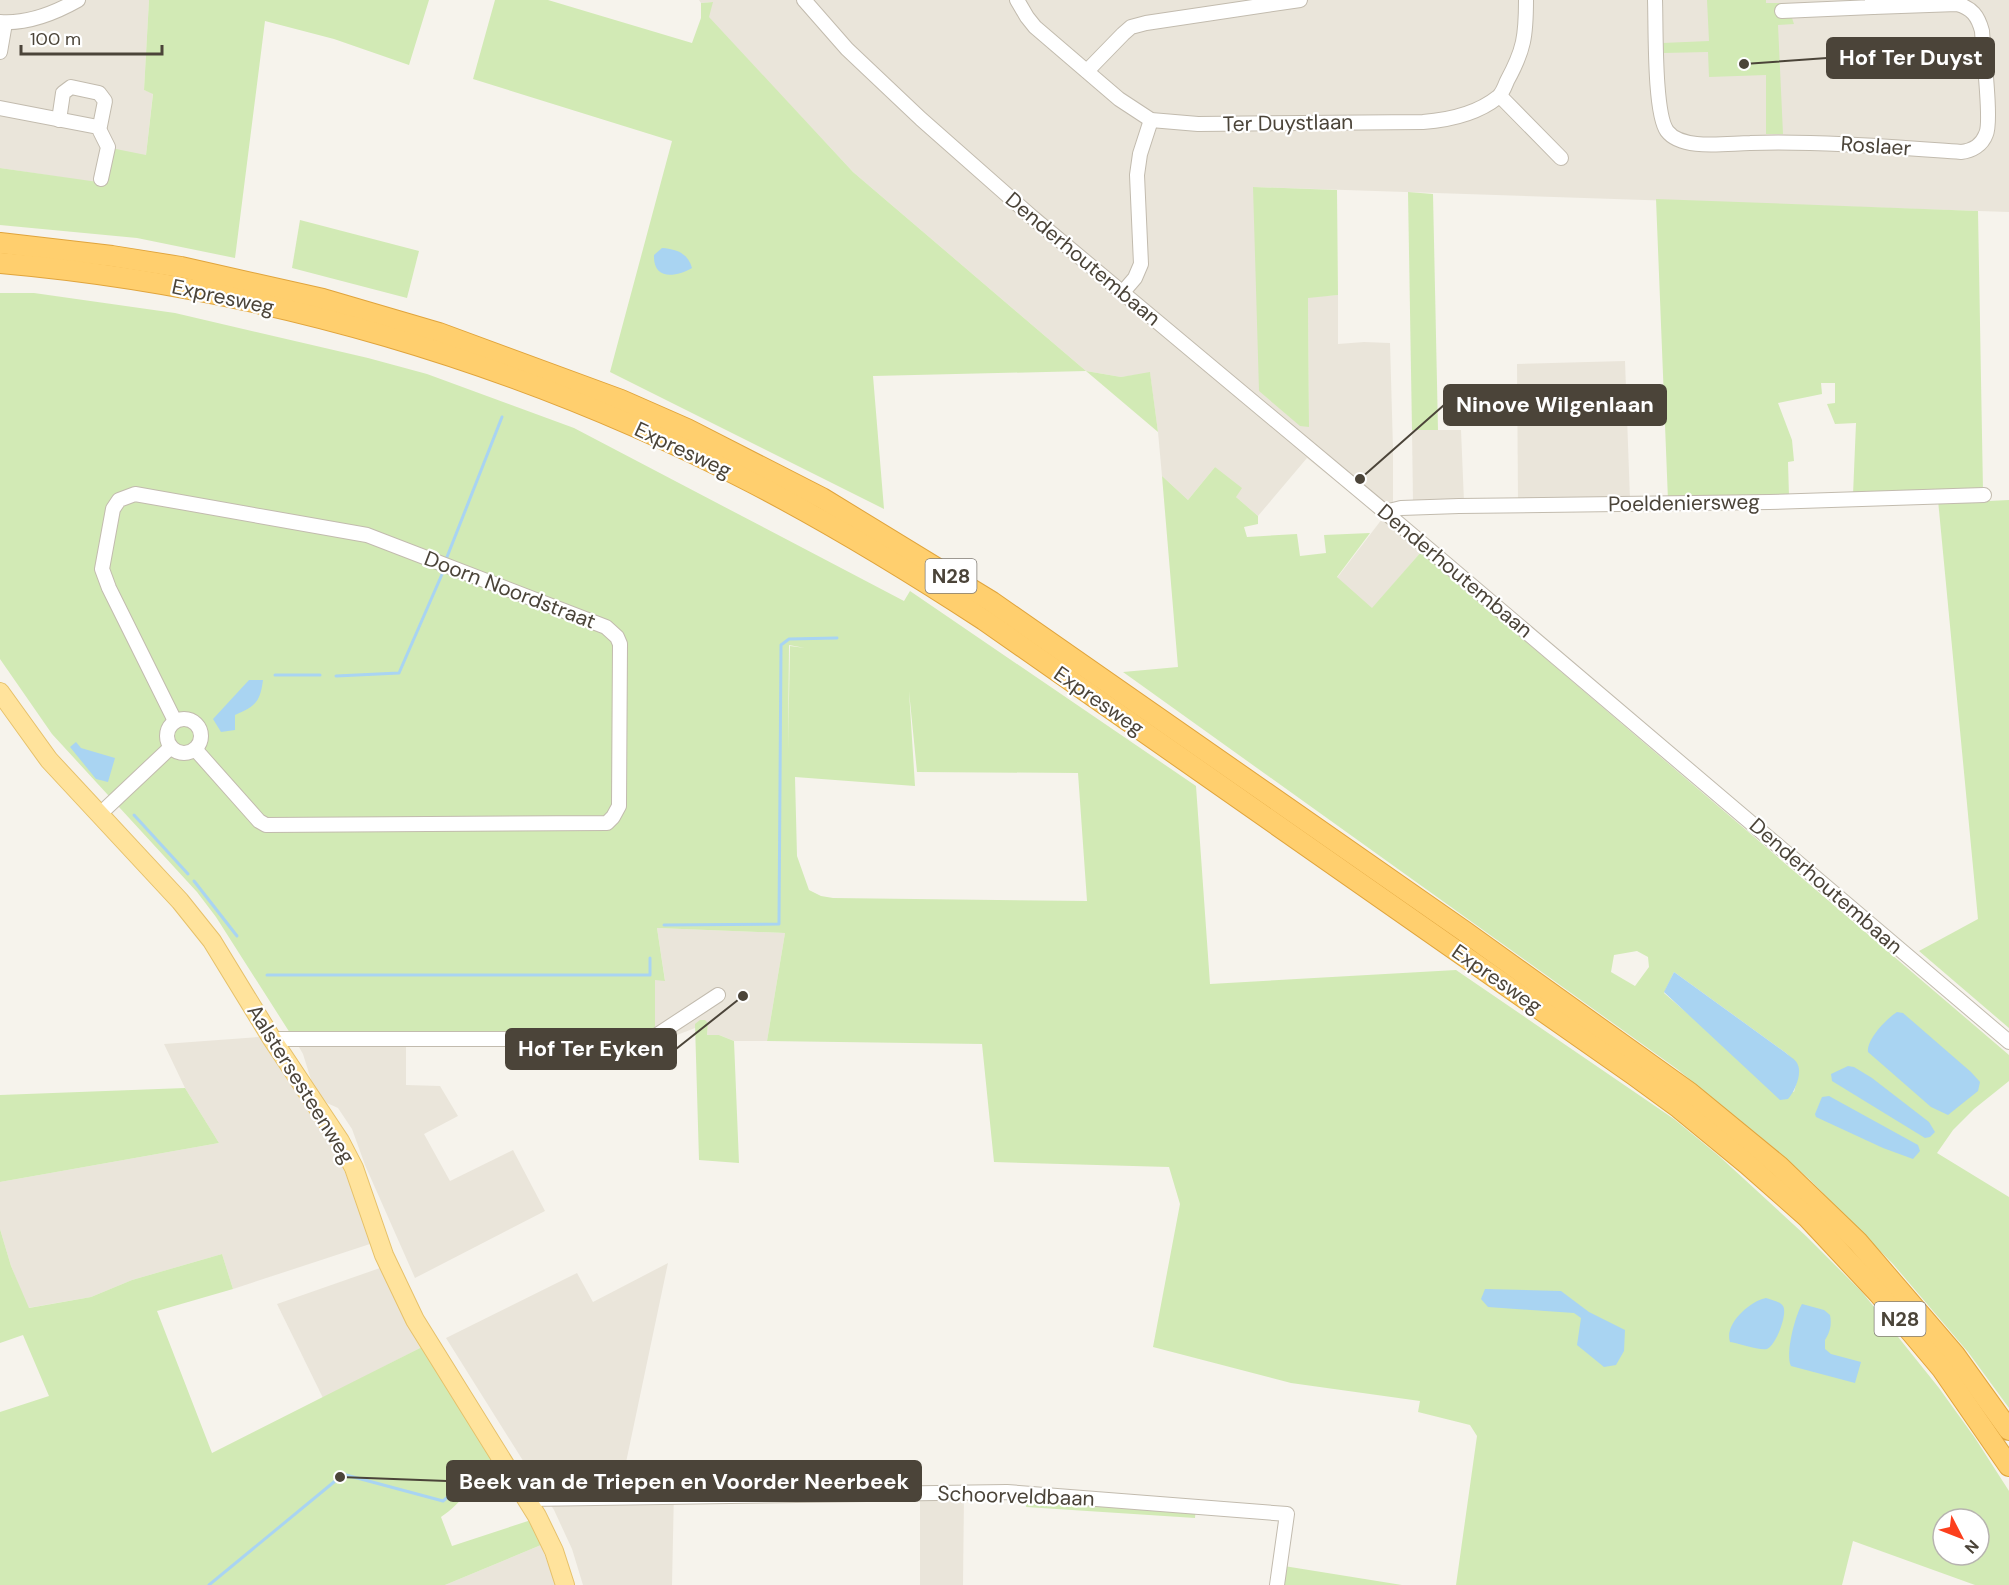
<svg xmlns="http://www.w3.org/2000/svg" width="2009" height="1585" font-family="'DM Sans',sans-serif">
<rect width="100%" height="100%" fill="#f6f3ec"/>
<g fill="#eae5da">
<path d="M0,0H149L144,90L153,93L146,155L106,184L0,168Z"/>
<path d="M699,0H2009V212L1253,187L1309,427L1308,297L1338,295V344L1364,342L1390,343L1393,449V504H1390L1379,516L1307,458L1258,516L1236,497L1215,467L1188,500L1162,476L1158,432L1150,373L1121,377L1086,371L853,172L708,17L712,2L701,3Z"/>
<path d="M1625,361L1630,500L1518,502L1517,364Z"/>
<path d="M1412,430H1461L1464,502L1413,503Z"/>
<path d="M1382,519L1421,552L1372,609L1337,578Z"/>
<path d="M657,928L785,933L767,1041H734L719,1035H707L708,1023L651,1045L655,1028V980H665Z"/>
<path d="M259,1037L339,1157L373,1243L233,1289L222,1254L132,1280L91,1297L28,1308L11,1266L0,1229V1182L219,1143L185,1088L164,1044Z"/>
<path d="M296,1042L406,1043V1085L440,1086L458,1116L424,1134L450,1181L513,1150L545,1211L415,1278L365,1165L352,1129L338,1108L327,1103L313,1086L303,1054Z"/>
<path d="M668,1263L620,1491L674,1490L672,1585H583L572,1549L554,1510L446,1338L577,1273L593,1302Z"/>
<path d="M380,1268L422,1347L323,1398L277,1304Z"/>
<path d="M964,1495L963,1585H920V1497Z"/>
<path d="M541,1545L556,1585H445Z"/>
</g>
<g fill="#d2eab5" fill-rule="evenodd">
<path d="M149,0H429L409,65L334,39L265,21L235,258L137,238L0,225V168L105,183L111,148L146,155L153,94L144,90Z"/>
<path d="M495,0H548L692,43L701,18V3L713,2L709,17L853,172L1086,371L1121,377L1150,372L1158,432L1086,371L873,376L884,509L610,372L672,141L473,79Z"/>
<path d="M1707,0H1766V3H1781L1782,13L1791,15L1794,24L1778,25L1783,134H1766V75L1709,77L1708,52L1663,53L1662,43L1709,41Z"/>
<path d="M1253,187L1337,190L1338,295L1308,298L1309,427L1300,426L1259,391Z"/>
<path d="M1408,192L1433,194L1438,430H1412Z"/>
<path d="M1656,199L1978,211L1983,491L1853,495L1856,423L1835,424L1827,404L1835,403V383H1821L1822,394L1778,403L1792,440L1794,461L1788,462L1789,496L1668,500Z"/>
<path d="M300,220L419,251L407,298L292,268Z"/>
<path d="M0,293H34L175,313L368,358L427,374L574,428L904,601L910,591L1196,786L1210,984L1456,970L1674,1119L1719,1156L1806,1236L1862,1292L1939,1388L1975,1438L2009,1491V1585H1975L1853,1541L1842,1585H1456L1477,1436L1470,1425L1418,1412L1420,1401L1291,1383L1153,1347L1180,1204L1169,1167L994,1162L982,1044L767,1041L785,933L657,928L665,981L655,980V1029L647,1034L290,1033L216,917L197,892L52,734L0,659ZM789,645L805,648L790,646L788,750ZM909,691L917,772L1078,773L1087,901L833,898L821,896L809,890L797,856L795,777L915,786ZM1943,1519H1979V1555H1943Z"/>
<path d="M1215,467L1242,488L1236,497L1258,516V524L1244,527L1247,537L1297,534L1300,556L1326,553L1324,535L1370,533L1337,577L1372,608L1421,552L2009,1055V1081L1974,1109L1953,1130L1937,1153L2009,1197V1408L1968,1352L1893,1264L1809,1179L1773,1147L1677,1069L1123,672L1178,667L1162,476L1188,500ZM1637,951L1648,957L1649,967L1635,986L1611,972L1614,955ZM1674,972L1786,1053C1802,1068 1799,1072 1794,1092L1687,1013L1664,993Z"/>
<path d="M1938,500L1969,502L2009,500V1028L1919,951L1978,919Z"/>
<path d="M700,1020H705L708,1023L707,1035H719L734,1041L739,1163L699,1160L695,1024Z"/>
<path d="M185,1088L219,1143L0,1182V1095Z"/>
<path d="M0,1229L11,1266L29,1308L91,1297L132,1280L222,1254L233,1289L157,1311L212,1453L422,1347L498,1469C475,1481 462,1503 441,1517L452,1546L531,1520L541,1545L445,1585H0V1412L49,1396L23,1335L0,1343Z"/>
<path d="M1027,1497L1196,1507L1195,1518L1026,1507Z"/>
<path d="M1284,1566L1402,1585H1281Z"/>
</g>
<g fill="#a9d4f2">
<path d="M662,248C676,249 688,253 692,268C676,277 653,281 654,255Z"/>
<path d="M249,680H263C260,703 255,706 235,715V730L221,732L213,719Z"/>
<path d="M76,742L81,748L115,758L108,782L96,779L70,747Z"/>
<path d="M1674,972L1786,1053C1789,1056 1795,1059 1797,1063C1803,1073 1795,1091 1788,1099L1780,1100L1664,992Z"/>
<path d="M1897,1012L1903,1013L1971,1072L1980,1082L1978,1091L1948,1115L1931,1107L1868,1052C1866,1040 1887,1018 1897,1012Z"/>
<path d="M1848,1066L1854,1067L1872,1078L1929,1122L1935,1132L1930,1137L1925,1138L1832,1081L1831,1074Z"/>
<path d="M1829,1096L1918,1145L1920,1151L1913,1159L1883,1148L1816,1117L1815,1114L1822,1097Z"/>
<path d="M1485,1289L1561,1291L1589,1312L1625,1330L1624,1351L1616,1365L1604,1367L1577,1345L1581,1318L1574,1313L1488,1307L1481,1299Z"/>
<path d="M1766,1298C1771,1300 1780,1301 1783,1306C1788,1314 1776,1345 1767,1349C1760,1351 1738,1343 1730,1342C1724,1324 1750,1301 1766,1298Z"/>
<path d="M1802,1304L1824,1310L1830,1315C1832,1325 1830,1332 1825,1340V1349L1831,1354L1861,1362L1855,1383L1791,1366C1785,1354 1795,1316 1802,1304Z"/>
</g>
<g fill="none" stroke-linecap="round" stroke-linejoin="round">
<g stroke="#a9d4f2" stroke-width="3">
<path d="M447,557L502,417"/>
<path d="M275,675H320"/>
<path d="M336,676L399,673L443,572"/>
<path d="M134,815L188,874"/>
<path d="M194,881L237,936"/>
<path d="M664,925L779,924L781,645L789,639L837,638"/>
<path d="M267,975H650V958"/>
<path d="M209,1585L340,1477L346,1475L443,1501L491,1461"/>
</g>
<defs>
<g id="minor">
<path d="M804,0L847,49L921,119L1032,217L1385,512L2009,1042"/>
<path d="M1017,0L1027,17L1035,27L1119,99L1151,120L1198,124L1423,122C1449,120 1477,114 1498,97C1502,94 1505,86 1507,81C1524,50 1526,36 1526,0"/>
<path d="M1655,0C1656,27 1654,113 1667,131C1682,151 1728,143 1750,143C1821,141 1891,147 1961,152C1972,151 1982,145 1986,134C1992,122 1983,49 1982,31C1978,16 1972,8 1957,4L1873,7"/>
<path d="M1782,11L1873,7L1872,0"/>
<path d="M0,22C26,24 55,13 78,0"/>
<path d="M0,52L5,23"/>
<path d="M1087,71L1123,34L1131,27L1146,23L1300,0"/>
<path d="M1500,96L1561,158"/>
<path d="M0,108L98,127L108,147L101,179"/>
<path d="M59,120L63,93L71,87L99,93L105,101L100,126L98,127"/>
<path d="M1123,292L1135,278L1141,264L1137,175L1140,154L1151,120"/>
<path d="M1385,512L1401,508L1459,506L1769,502L1984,495"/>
<circle cx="184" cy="736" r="17"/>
<path d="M175,721L109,588L102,569L113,509L119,500L135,494L367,535L606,627L617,637L620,644L619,806L613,817L607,823L266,825L259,821L195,749"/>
<path d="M100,814L171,747"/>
<path d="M272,1039H651L718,995"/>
<path d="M528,1499L1007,1492L1287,1514L1277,1585"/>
</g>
<path id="major" d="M0,692L49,760L180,901L212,941L272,1039L340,1141L354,1168L384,1255L415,1320L537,1516L554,1551L565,1585"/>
<g id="highway">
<path d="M0,243L112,256L181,267L323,299L439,333L621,400L687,429L822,498L992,602L1464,931L1690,1093L1779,1166L1858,1242L1955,1355L2009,1430"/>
<path d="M0,263C261,286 519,362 751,482C832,524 909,571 984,620L1634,1075L1679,1108L1747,1164L1807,1217L1879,1294L1942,1369L2009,1466"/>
</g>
</defs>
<use href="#minor" stroke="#c2bbae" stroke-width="16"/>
<use href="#major" stroke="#e6c16a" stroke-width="20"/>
<use href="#highway" stroke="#e0a43c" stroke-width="22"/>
<use href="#minor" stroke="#fff" stroke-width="14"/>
<use href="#major" stroke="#ffe39c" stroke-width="18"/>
<use href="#highway" stroke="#ffcf6e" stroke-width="20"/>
</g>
<g text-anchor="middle" stroke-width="4.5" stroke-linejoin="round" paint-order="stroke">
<g fill="#fff" stroke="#817c74" stroke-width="1.5">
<rect x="925.5" y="559" width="51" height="34" rx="4.5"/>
<rect x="1874.5" y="1302" width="51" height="34" rx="4.5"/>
</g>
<g font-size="20" font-weight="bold" fill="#4b4439">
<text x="951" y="583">N28</text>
<text x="1900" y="1326">N28</text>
</g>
<g font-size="21" fill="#4b4439" stroke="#fff">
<text transform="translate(1288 123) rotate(-1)" y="7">Ter Duystlaan</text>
<text transform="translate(1876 146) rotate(4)" y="7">Roslaer</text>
<text transform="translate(1083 259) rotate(40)" y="7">Denderhoutembaan</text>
<text transform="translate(223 297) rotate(12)" y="7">Expresweg</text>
<text transform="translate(683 450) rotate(25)" y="7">Expresweg</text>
<text transform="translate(1684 503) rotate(-1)" y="7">Poeldeniersweg</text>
<text transform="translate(1455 571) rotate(40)" y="7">Denderhoutembaan</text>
<text transform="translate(510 590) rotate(21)" y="7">Doorn Noordstraat</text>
<text transform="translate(1099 701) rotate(35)" y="7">Expresweg</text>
<text transform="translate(1826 886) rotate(41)" y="7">Denderhoutembaan</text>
<text transform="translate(1497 979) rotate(35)" y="7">Expresweg</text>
<text transform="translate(301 1084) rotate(58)" y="7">Aalstersesteenweg</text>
<text transform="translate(1016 1496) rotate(2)" y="7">Schoorveldbaan</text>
</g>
</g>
<path fill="none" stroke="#4b4439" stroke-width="2" d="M1744 64L1827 58M1360 479L1444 405M743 996L676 1049M340 1477L447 1481"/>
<g fill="#4b4439" stroke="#fff" stroke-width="2">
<circle cx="1744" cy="64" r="6"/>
<circle cx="1360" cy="479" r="6"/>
<circle cx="743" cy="996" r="6"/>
<circle cx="340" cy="1477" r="6"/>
</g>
<g fill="#4b4439" stroke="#4b4439" stroke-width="2">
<rect x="1827" y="38" width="167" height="40" rx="6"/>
<rect x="1444" y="385" width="222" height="40" rx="6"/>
<rect x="506" y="1029" width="170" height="40" rx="6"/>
<rect x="447" y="1461" width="474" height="40" rx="6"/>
</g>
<g font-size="22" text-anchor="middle" font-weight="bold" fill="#fff">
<text x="1911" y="65">Hof Ter Duyst</text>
<text x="1555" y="412">Ninove Wilgenlaan</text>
<text x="591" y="1056">Hof Ter Eyken</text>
<text x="684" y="1489">Beek van de Triepen en Voorder Neerbeek</text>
</g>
<g transform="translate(1961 1537) rotate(132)"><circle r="28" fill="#ffffff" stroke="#b7b4b0" stroke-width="1.5"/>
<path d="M0-4.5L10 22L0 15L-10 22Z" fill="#fc3f1d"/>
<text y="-9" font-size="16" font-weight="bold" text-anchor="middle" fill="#4b4439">N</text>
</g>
<path d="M21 45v9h141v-9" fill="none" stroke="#4b4439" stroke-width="3"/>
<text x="30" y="45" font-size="18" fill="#4b4439" stroke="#ffffff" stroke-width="4.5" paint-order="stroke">100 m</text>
</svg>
